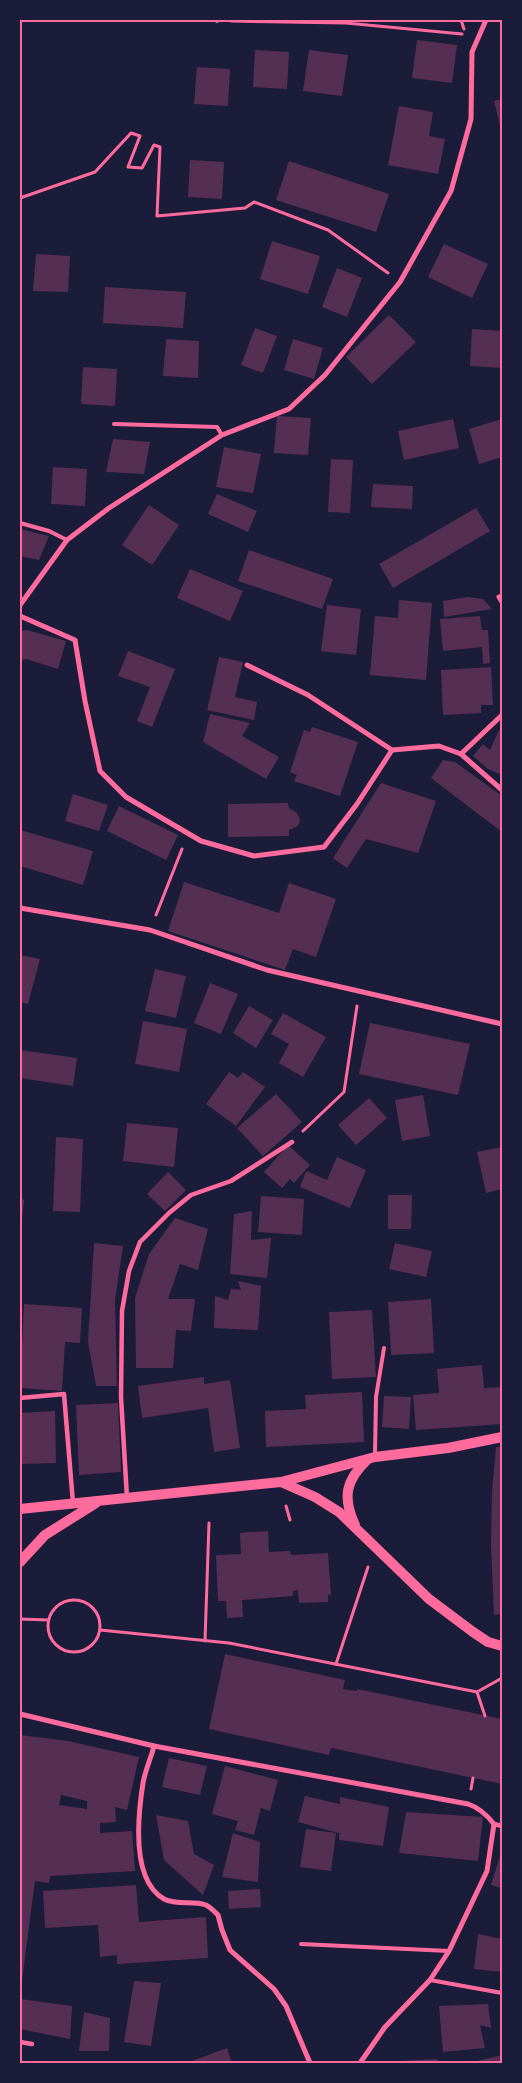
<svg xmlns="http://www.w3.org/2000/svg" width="522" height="2083" font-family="Mulish,sans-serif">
<rect width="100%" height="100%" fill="#1b1b3a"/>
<g fill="#542f53" fill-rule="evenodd">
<path d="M417,40L457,45L452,83L412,78Z"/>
<path d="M255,50L289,52L287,89L253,87Z"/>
<path d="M309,50L348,55L342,96L303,91Z"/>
<path d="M197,67L230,69L228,106L194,104Z"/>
<path d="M502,99V129H501L494,101Z"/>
<path d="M399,106L433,112L429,136L445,139L438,174L388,165Z"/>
<path d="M190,160L224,162L222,199L188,197Z"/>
<path d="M289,161L389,194L376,232L276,200Z"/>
<path d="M272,241L320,256L308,294L260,279Z"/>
<path d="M444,244L488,264L472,298L428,277Z"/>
<path d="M36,254L70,256L68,292L33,291Z"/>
<path d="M337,268L362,278L347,317L322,307Z"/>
<path d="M105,287L186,292L183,328L103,323Z"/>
<path d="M389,315L416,342L372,384L346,357Z"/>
<path d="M255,328L277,336L263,373L241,365Z"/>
<path d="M472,329L502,331V368L470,366Z"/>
<path d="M166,339L199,341L198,378L163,376Z"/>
<path d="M293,339L323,348L314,379L284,370Z"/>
<path d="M83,367L117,369L115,406L81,404Z"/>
<path d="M277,416L311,418L308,455L274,453Z"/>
<path d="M453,419L459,448L404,460L398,431Z"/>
<path d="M502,419V457L479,464L469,429Z"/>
<path d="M113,439L150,442L144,474L106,472Z"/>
<path d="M224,447L261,454L253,493L216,487Z"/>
<path d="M331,459L353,460L350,513L328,512Z"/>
<path d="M53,467L87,469L85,506L51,504Z"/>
<path d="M373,484L413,486L412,509L371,507Z"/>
<path d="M217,494L257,511L248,532L208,514Z"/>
<path d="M149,505L179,525L152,565L122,545Z"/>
<path d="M476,508L490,531L393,588L379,564Z"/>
<path d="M20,529L49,536L39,560L20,556Z"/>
<path d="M249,550L333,579L322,609L238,581Z"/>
<path d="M190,569L243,591L230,621L177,598Z"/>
<path d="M467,597L483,599L492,609L444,617L443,601Z"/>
<path d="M399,600L432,603L426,680L370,675L375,616L398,618Z"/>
<path d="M327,605L361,609L356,655L321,651Z"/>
<path d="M480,616L482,630H488L490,663L483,664L482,647L443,651L440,619Z"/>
<path d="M27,630L66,641L58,669L26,659L20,660V631Z"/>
<path d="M128,651L175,669L152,727L137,721L150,687L118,676Z"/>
<path d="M219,657L243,662L235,697L257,702L254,720L207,710Z"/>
<path d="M491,667L493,705H481V713L443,715L441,670Z"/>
<path d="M210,714L250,723L242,736L279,757L266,779L203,742Z"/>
<path d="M312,727L358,742L340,796L294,781L297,775L290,772L304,730L310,732Z"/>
<path d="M499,730L502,732V775L488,769L473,756L483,744L490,750Z"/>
<path d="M443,760L455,762L502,796V832L431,778Z"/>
<path d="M381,783L436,801L418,853L366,839L347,868L333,858Z"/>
<path d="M73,794L108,805L99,831L65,821Z"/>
<path d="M288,803L289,808L296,812L300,819L299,824L296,827L289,830V836L228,837V804Z"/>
<path d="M119,806L178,835L166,860L107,831Z"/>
<path d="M20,830L93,851L83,885L20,866Z"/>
<path d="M184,882L279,913L289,883L336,899L316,957L293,949L285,970L168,931Z"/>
<path d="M20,955L40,959L28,1004L20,1002Z"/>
<path d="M155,969L186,976L176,1018L145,1011Z"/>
<path d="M210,983L238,994L221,1034L194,1023Z"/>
<path d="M249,1006L273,1020L256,1048L233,1033Z"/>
<path d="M283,1013L326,1037L303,1077L279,1063L289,1044L271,1034Z"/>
<path d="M143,1021L187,1029L179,1072L135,1064Z"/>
<path d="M370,1023L470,1044L458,1095L359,1074Z"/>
<path d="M20,1050L77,1058L73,1086L20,1078Z"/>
<path d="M229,1072L238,1078L243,1072L265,1087L236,1126L206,1104Z"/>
<path d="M276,1094L302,1122L263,1156L237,1128Z"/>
<path d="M423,1095L430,1136L402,1141L395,1100Z"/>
<path d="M369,1098L387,1118L356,1145L338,1125Z"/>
<path d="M127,1123L178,1128L174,1167L123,1161Z"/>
<path d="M56,1137L83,1139L80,1212L53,1211Z"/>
<path d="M288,1145L310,1165L294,1183L290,1179L282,1188L264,1172Z"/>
<path d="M502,1147V1189L486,1193L477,1152Z"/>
<path d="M337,1157L366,1170L350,1208L300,1187L306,1171L327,1180Z"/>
<path d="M168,1172L186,1190L165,1211L147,1194Z"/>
<path d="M388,1195H412L411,1229H388Z"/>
<path d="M261,1196L304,1199L302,1235L258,1232Z"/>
<path d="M20,1198L24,1200L21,1229H20Z"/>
<path d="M252,1211L251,1240L271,1238L267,1278L230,1274L234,1214Z"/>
<path d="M175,1218L208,1229L198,1270L180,1264L168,1299H195L191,1331L176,1330L173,1368H136L135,1298L149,1254Z"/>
<path d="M94,1243L123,1246L115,1300L117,1386H96L88,1342Z"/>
<path d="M395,1243L432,1251L426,1277L389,1269Z"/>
<path d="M238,1281L261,1286L258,1330L214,1328L215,1296L228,1300L231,1289L241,1290Z"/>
<path d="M431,1299L434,1353L391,1355L388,1302Z"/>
<path d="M24,1304L82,1308L80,1343L65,1342L62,1391L20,1388Z"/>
<path d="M372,1310L376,1377L332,1379L329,1312Z"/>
<path d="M482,1365L484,1388L502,1387V1424L416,1430L413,1395L439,1393L437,1369Z"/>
<path d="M204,1377V1384L230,1380L240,1448L214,1452L208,1408L142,1418L138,1386Z"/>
<path d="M362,1392L364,1442L266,1447L265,1411L306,1409L305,1395Z"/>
<path d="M384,1396L411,1397L409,1429L382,1427Z"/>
<path d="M118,1403L121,1472L79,1475L76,1405Z"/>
<path d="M55,1411L56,1463L20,1464V1413Z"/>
<path d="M496,1447H502V1614L494,1615L491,1545L492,1492Z"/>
<path d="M268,1531L269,1552L290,1551L291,1555L328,1553L331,1595H328V1602L299,1603L298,1590L293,1591V1596L242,1600L243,1617L227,1618L226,1601H218L216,1555L241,1554L240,1533Z"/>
<path d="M225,1654L345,1680L343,1689L357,1691V1689L502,1719V1784L331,1748L329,1755L209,1729Z"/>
<path d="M20,1735L68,1741L139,1757L127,1810L115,1807L116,1822L100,1823V1833L132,1831L135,1871L50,1876L49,1883L35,1881L21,1988ZM61,1795L87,1801V1809L59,1805Z"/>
<path d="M169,1758L207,1766L200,1795L162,1787Z"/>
<path d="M225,1766L278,1780L270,1811L261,1808L254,1835L235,1830L238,1821L212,1814Z"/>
<path d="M305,1796L340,1804V1797L389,1807L383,1846L339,1840V1834H342L298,1822Z"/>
<path d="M406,1812L483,1817L478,1861L399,1853Z"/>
<path d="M156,1815L188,1821L194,1854L214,1865L203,1895L164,1860Z"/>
<path d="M306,1829L336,1833L331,1871L300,1867Z"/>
<path d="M233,1833L260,1842L258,1882L222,1877Z"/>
<path d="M502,1850V1888L491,1885Z"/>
<path d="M136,1885L139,1922L206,1917L208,1958L117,1964V1955L100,1957L98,1925L45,1928L43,1891Z"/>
<path d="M260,1889L261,1907L229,1909L228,1891Z"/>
<path d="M478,1934L502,1939V1972L474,1969Z"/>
<path d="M134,1981L161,1983L151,2046L124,2042Z"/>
<path d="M20,1999L72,2006L70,2039L20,2029Z"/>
<path d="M488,2004L491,2028L480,2025L485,2048L443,2052L439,2006Z"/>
<path d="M84,2012L110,2018L109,2051H79Z"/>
<path d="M227,2048L232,2063H193L192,2061Z"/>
<path d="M502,2055V2063H473V2062Z"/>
<path d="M437,2059L438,2063H402V2061Z"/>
</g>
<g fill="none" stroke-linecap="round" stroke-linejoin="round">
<g stroke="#ff6b9d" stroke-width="3">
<path d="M461,20L464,29"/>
<path d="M231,21L346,23L462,34"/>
<path d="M20,198L95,172L131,133L140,136L128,167L142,168L154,145L160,147L157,216L245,208L254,202L328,230L388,273"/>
<path d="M156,915L182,849"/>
<path d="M303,1131L344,1092L357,1006"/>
<path d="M286,1506L290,1520"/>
<circle cx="74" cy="1626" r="26"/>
<path d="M20,1619L48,1620"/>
<path d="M100,1630L229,1643L477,1692L502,1678"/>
<path d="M205,1641L209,1523"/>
<path d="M336,1664L368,1567"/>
<path d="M477,1692L485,1716"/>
<path d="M471,1789L473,1778"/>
</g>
<g stroke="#ff6b9d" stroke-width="4">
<path d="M217,21V20"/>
<path d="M114,424L217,427L222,435"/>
<path d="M20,523L49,531L67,540"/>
<path d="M375,1455L376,1397L384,1348"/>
<path d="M301,1944L449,1951"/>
<path d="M430,1980L502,1993"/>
</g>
<g stroke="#ff6b9d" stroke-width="4.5">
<path d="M20,1398L64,1394L73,1503"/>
<path d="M127,1498L121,1397L122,1311L129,1271L140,1242L169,1213L191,1195L231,1181L292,1142"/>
<path d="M494,1824L502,1826"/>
<path d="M20,2042L32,2044"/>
</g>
<g stroke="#ff6b9d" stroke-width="5">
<path d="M499,597L502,602"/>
<path d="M20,605L67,540L109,508L222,435L289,409L325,375L400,282L451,191L471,119L472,52L486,20"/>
<path d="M20,616L75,640L85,701L100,771L126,797L201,841L254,856L324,847L357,804L392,750"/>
<path d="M247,665L308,695L392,750L439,746L461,754L502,790"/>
<path d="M461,754L502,715"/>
<path d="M20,908L150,930L267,970L502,1024"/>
<path d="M20,1714L154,1746L468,1804C480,1808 487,1815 494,1824L487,1871L449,1951L430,1980L385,2027L360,2063"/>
<path d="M154,1746C151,1758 145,1771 143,1783C138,1815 131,1880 164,1899C177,1906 194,1900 206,1905C210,1907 215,1912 218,1915L222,1930L230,1950L274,1989L286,2006L310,2063"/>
</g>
<g stroke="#ff6b9d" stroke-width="10">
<path d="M281,1482L315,1497L339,1512L429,1599L473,1632L488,1642L502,1646"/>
<path d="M20,1509L281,1482L375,1457L448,1448L502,1437"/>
<path d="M355,1525C342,1497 346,1480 367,1460"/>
<path d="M20,1562L45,1535L96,1503"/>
</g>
</g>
<rect width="522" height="2083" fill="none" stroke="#1b1b3a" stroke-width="42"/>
<rect x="21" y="21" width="480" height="2041" fill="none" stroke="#ff6b9d" stroke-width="2"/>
</svg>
